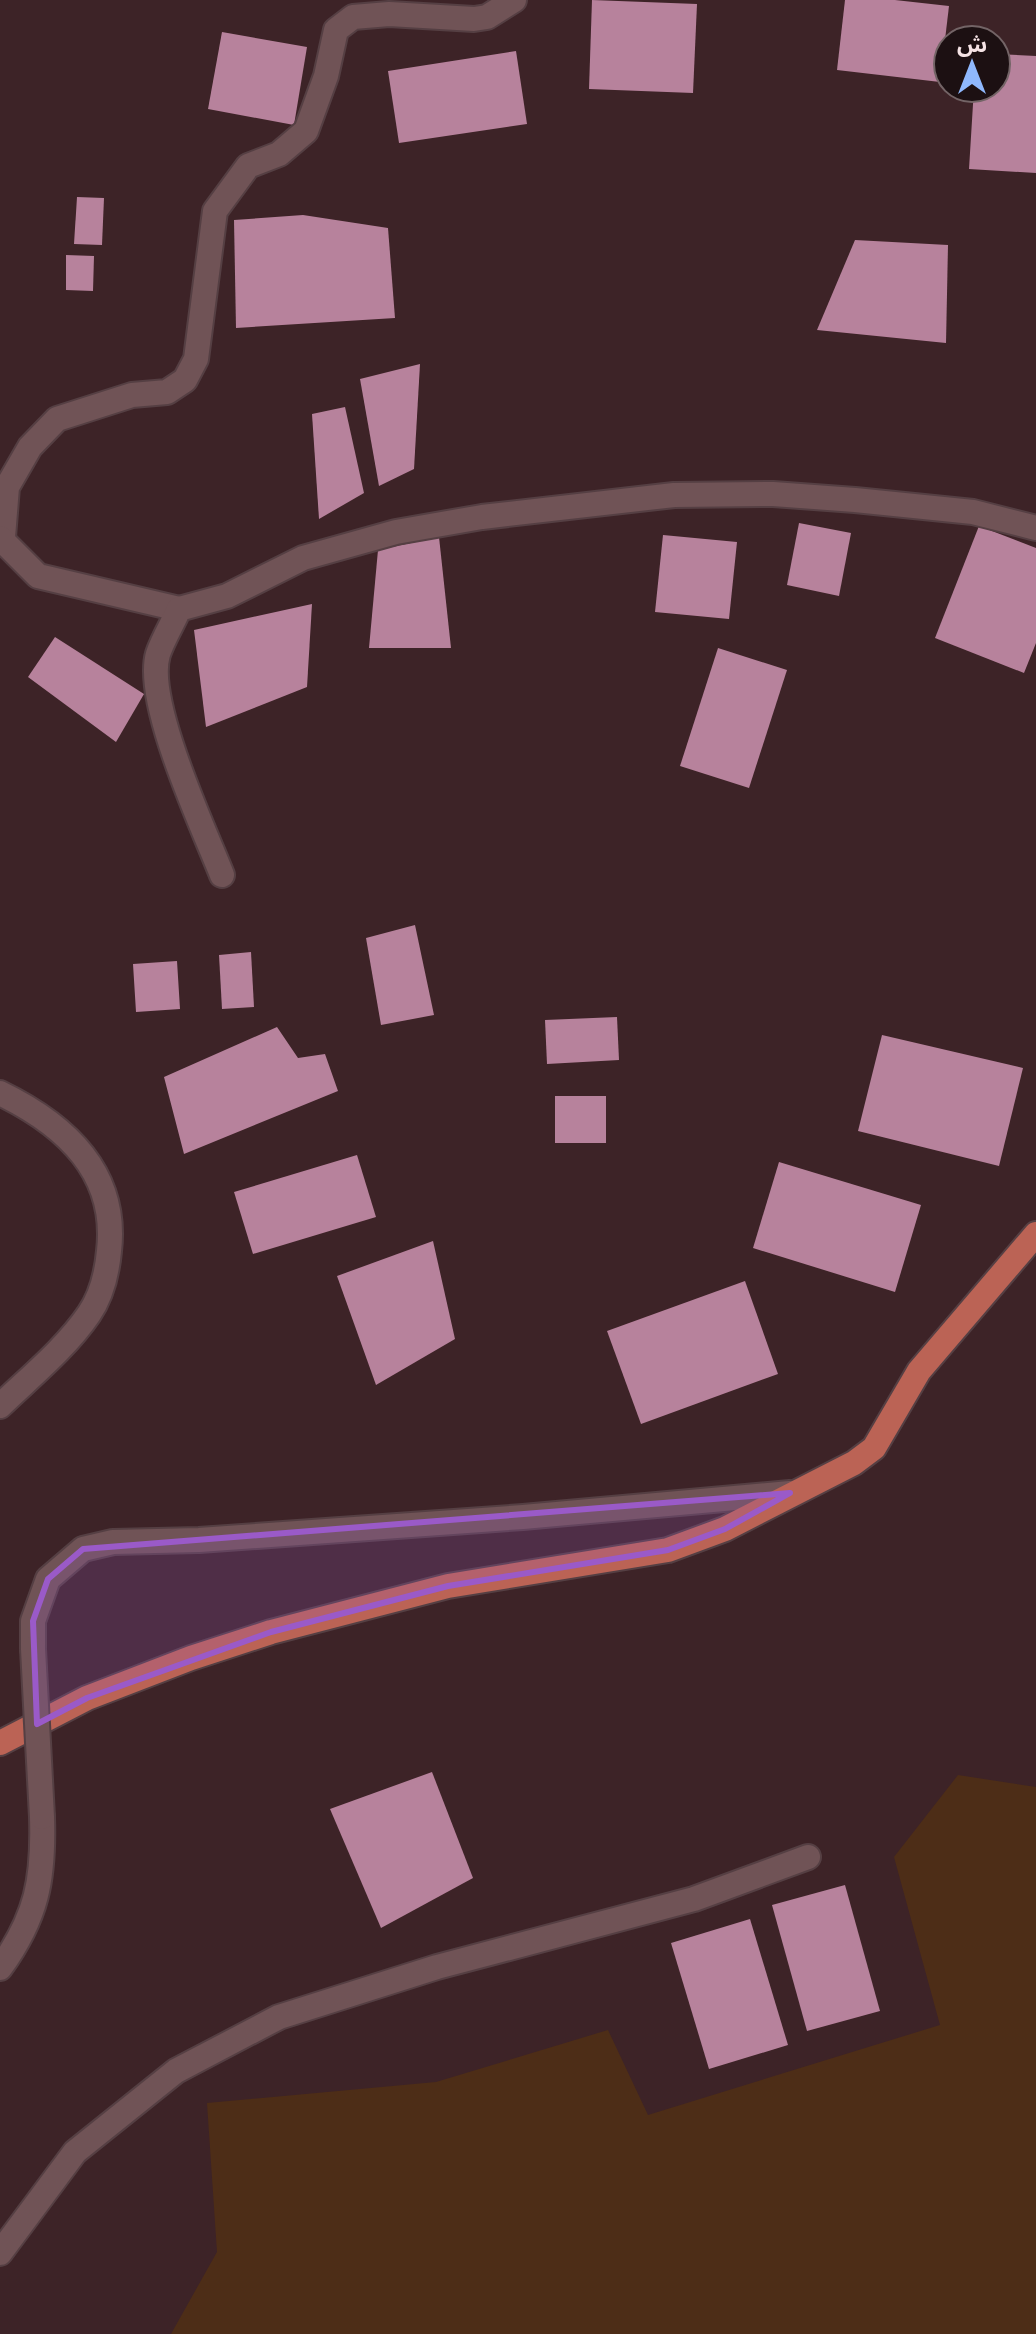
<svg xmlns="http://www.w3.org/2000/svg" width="1036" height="2334" font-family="Quicksand,'Noto Sans Arabic',sans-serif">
<rect width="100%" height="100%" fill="#3d2327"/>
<path fill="#4d2d17" d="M958,1775L1036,1787V2334H171L217,2252L207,2103L436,2082L608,2030L648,2115L940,2025L894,1857Z"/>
<g fill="#b7829c">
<path d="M592,0L697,4L693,93L589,89Z"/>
<path d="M845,0H895L949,6L940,82L837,70Z"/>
<path d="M222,32L307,47L294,125L208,109Z"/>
<path d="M516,51L527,124L399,143L388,71Z"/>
<path d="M996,54L1036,56V173L969,169L974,88H996Z"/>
<path d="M77,197L104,198L102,245L74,244Z"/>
<path d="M303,215L388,228L395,318L236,328L234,220Z"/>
<path d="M855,240L948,245L946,343L817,330Z"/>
<path d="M66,255L94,256L93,291L66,290Z"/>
<path d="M420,364L414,469L379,486L360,379Z"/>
<path d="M345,407L364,493L319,519L312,414Z"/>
<path d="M799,523L851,533L839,596L787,585Z"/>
<path d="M979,526L1036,548V643L1024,673L935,638Z"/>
<path d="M663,535L737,542L729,619L655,612Z"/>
<path d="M439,537L451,648H369L378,550Z"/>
<path d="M312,604L307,687L206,727L194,630Z"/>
<path d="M55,637L144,694L116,742L28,677Z"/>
<path d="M718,648L787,670L749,788L680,766Z"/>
<path d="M415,925L434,1015L381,1025L366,938Z"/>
<path d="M251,952L254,1007L222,1009L219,955Z"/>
<path d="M177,961L180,1009L136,1012L133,964Z"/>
<path d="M617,1017L619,1060L547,1064L545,1020Z"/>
<path d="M277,1027L298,1058L325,1054L338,1091L184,1154L164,1077Z"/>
<path d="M882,1035L1023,1068L999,1166L858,1131Z"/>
<rect x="555" y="1096" width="51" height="47"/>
<path d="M357,1155L376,1217L253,1254L234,1192Z"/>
<path d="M779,1162L921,1205L895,1292L753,1248Z"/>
<path d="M433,1241L455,1339L376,1385L337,1276Z"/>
<path d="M745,1281L778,1374L641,1424L607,1331Z"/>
<path d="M432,1772L473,1878L381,1928L330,1809Z"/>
<path d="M845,1885L880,2011L807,2031L772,1905Z"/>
<path d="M750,1919L788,2045L709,2069L671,1943Z"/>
</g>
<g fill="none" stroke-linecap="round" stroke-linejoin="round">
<defs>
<g id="minor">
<path d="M3,537L7,487L30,447L57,419L132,395L167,392L185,380L196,359L215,211L248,166L279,154L306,131L326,76L336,30L353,17L389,14L474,19L487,17L514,0"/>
<path d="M0,538L38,576L179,609"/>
<path d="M222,875C203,827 144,701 158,654C163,639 173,623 179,609L227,596L303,558L396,532L482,517L674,495L773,494L855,500L973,512L1036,528"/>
<path d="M0,1093C66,1125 118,1173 109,1251C107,1273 102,1295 89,1314C65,1349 30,1377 0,1406"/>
<path d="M33,1649V1621L48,1579L83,1549L113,1542L199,1540L523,1517L790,1493"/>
<path d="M0,1968C37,1917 44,1879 42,1817"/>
<path d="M0,2253L75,2152L176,2071L279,2017L437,1967L694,1899L808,1857"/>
</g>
<path id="major" d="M0,1743L87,1698L191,1658L271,1632L448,1586L668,1550L725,1529L854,1463L874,1448L919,1371L1036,1234"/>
</defs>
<use href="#minor" stroke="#553f43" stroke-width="28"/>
<use href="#major" stroke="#553f43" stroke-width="28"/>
<use href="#minor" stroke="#705356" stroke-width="24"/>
<use href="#major" stroke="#bb6355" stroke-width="24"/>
<defs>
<path id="minor-bridge" d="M33,1649L42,1817"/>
</defs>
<use href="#minor-bridge" stroke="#553f43" stroke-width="28" stroke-linecap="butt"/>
<use href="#minor-bridge" stroke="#705356" stroke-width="24"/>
</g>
<path fill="#9a5ac8" fill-opacity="0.2" stroke="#9a5ac8" stroke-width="6" stroke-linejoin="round" d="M790,1493L725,1529L668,1550L448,1586L271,1632L87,1698L37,1724L33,1621L48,1579L83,1549Z"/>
<g transform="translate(972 64)"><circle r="38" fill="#1c1012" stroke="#736466" stroke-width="2"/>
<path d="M0-6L14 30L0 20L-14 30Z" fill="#8fb8fd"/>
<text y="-12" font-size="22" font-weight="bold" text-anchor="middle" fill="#f5e3e5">ش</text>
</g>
</svg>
